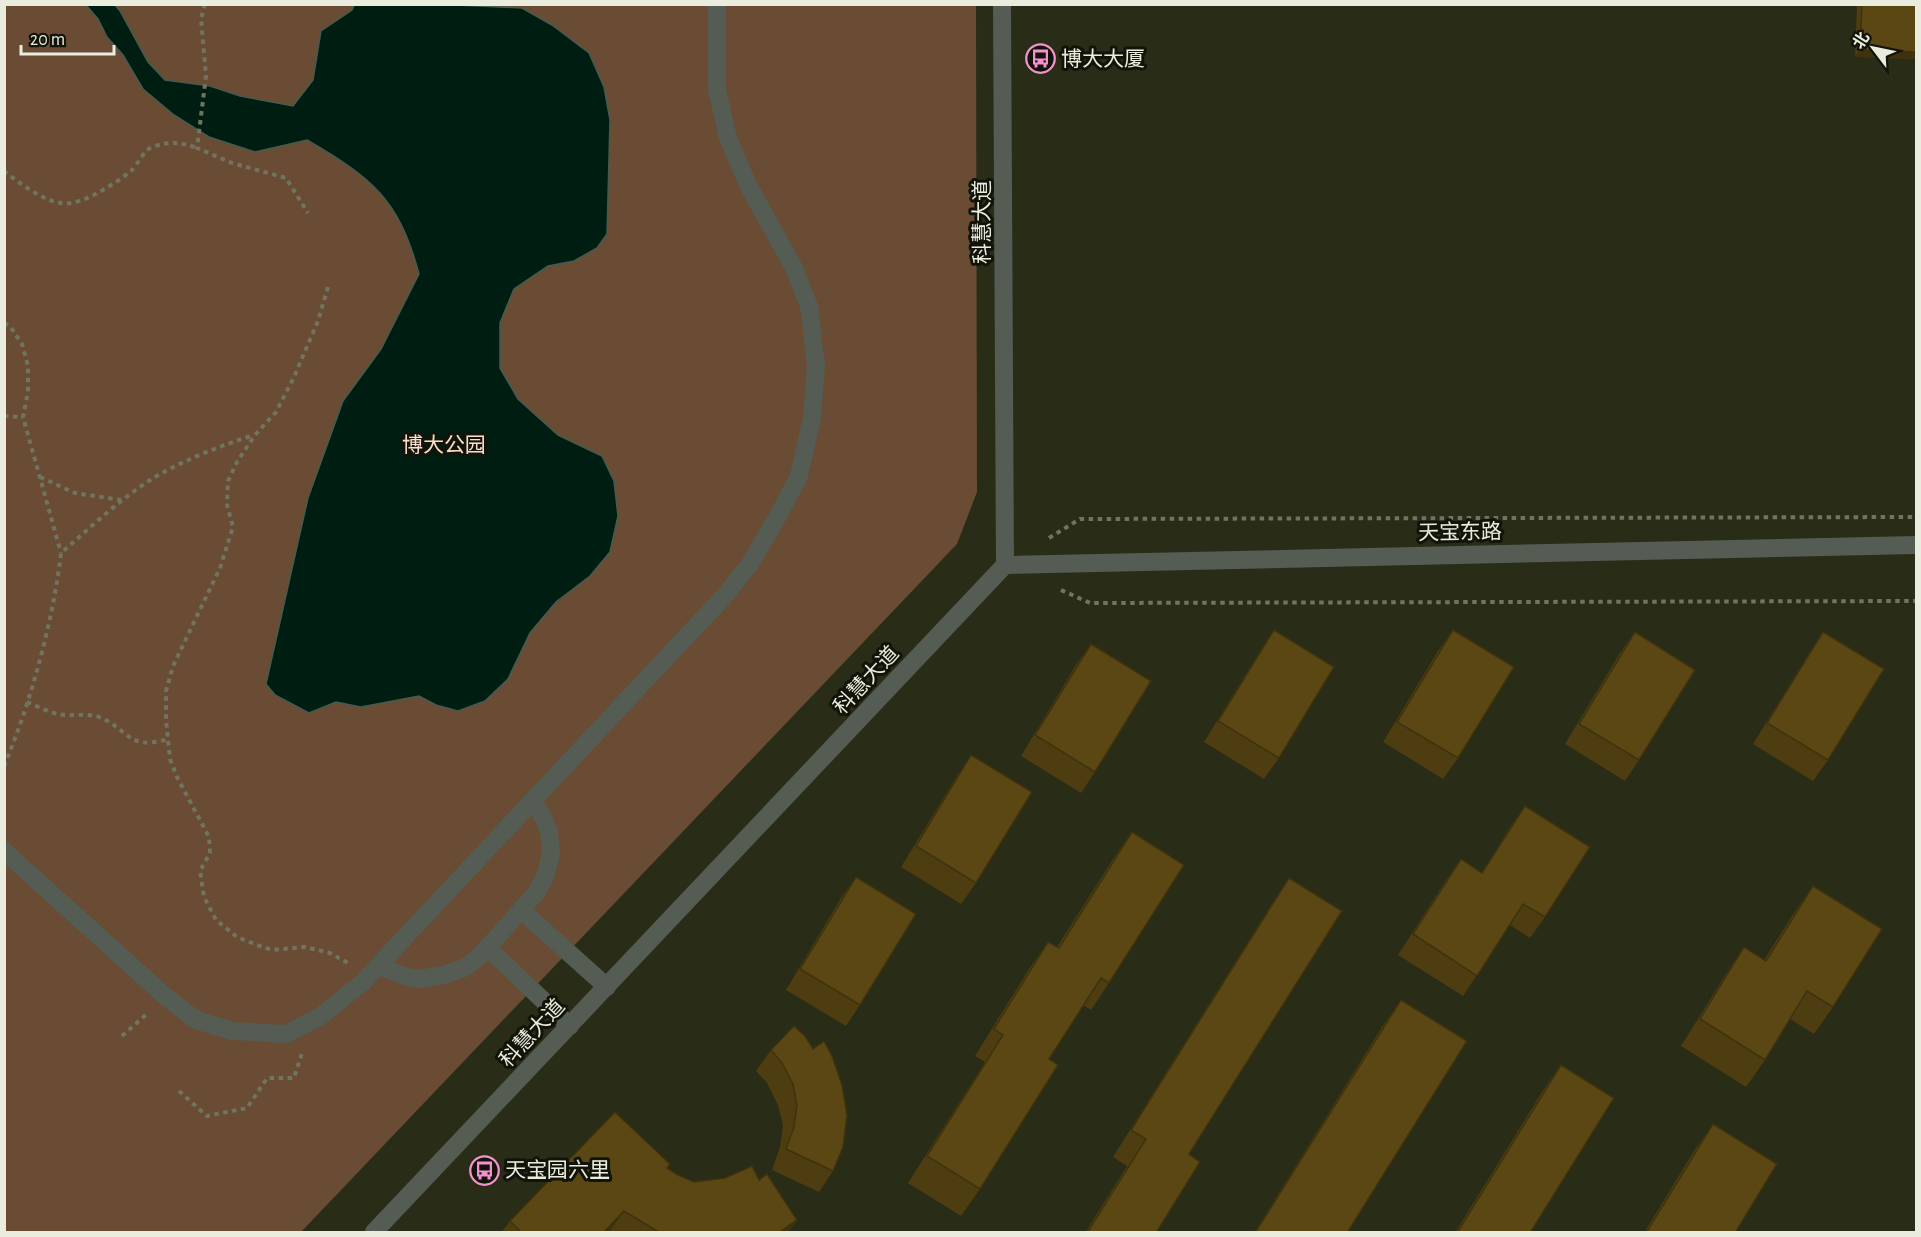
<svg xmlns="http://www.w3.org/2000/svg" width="1921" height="1237" font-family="'Alegreya Sans','Noto Sans SC',sans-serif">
<rect width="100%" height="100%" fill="#292c16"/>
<path fill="#694c33" d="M5,5H976L977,492L957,544L301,1232H5Z"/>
<path fill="#001d12" stroke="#465b4f" stroke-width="1.5" d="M435,4L522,8L552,25L589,53L604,87L610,120L607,234L597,248L574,261L548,266L514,289L500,323V368L518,399L558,435L602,456L614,481L618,516L610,552L590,576L556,602L530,633L508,679L485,701L458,711L436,705L419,696L361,707L336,702L309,713L275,695L266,684L308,498L343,401L381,349L419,274C399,199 372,178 307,140L255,152L209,137L174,115L143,89L123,55L107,37L98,19L86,5H115L120,11L148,62L165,80L210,86L240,96L293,106L313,80L321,31L352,10L354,5Z"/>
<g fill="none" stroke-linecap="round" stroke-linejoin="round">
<g stroke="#717461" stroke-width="4" stroke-dasharray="4.5 4.5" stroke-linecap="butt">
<path d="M205,4L201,19L206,76L197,148L232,163L286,178L308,213"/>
<path d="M4,171C19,183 42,200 61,203C80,207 116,183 131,171C138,164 144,150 152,147C170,141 180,142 197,148"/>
<path d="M328,287L318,321L294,377L276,412L255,435L237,462L228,481L227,505L233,527L220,568L173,666L166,691V720L170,759L177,777L209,837L210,853L200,871L204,897L216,920L237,937L257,945L272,950L305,947L330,953L348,963"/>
<path d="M4,323L10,326L22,344L28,366V392L23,417L61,553"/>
<path d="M4,416L23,417"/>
<path d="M40,477L75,493L121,500"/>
<path d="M1049,538L1080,519L1916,517"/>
<path d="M1061,590L1090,603L1916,601"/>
<path d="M27,702C37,706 48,712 58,714C70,717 84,713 96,716C129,727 126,752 168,739"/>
<path d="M4,766C31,702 53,621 61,553C91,527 121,498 155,477C186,459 220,446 254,435"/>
<path d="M122,1036L148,1013"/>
<path d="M179,1091L207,1116L247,1108L267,1078H294L302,1053"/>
</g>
<g stroke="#545c53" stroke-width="18">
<path d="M1005,565L1916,545"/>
<path d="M4,851L166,997L196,1020L233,1031L286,1034L321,1016L363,982L727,593L750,564L778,516L799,476L812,418L816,365L809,306L794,268L748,185L728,138L717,89V4"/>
<path d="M521,910L607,987"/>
<path d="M487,947L570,1026"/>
<path d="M379,966L404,976L418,979L444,975L464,968L480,956L536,893L545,877L551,854L549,832L543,817L532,801"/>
<path d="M374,1232L1005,565L1002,4"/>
</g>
</g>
<g fill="#4d3d11">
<path d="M1857,4H1917V59L1855,57Z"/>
<path d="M1274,630L1279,758L1264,779L1204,742L1260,651Z"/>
<path d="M1453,630L1458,758L1443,779L1383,742L1438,651Z"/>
<path d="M1635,632L1639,760L1625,781L1565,744L1620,653Z"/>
<path d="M1823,632L1828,760L1813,781L1753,744L1809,653Z"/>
<path d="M1091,644L1095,772L1081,793L1021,756L1076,665Z"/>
<path d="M971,755L976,883L961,904L901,867L957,776Z"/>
<path d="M1525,806L1545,917L1530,938L1510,925L1463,996L1398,955L1446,880L1461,859L1482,873L1510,827Z"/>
<path d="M1132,832L1109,983L1091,1010L1083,1005L1049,1059L980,1189L961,1216L908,1183L985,1062L975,1056L1029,969L1048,942L1057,947L1113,859Z"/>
<path d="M856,877L860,1005L846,1026L786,990L841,898Z"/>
<path d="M1289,878L1189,1154L1156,1233H1085L1127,1166L1113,1157L1271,905Z"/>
<path d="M1813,886L1833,1007L1814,1034L1790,1019L1765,1060L1746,1087L1681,1046L1726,974L1744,947L1764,960L1794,913Z"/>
<path d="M1401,1000L1347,1233H1254L1382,1027Z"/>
<path d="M794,1026L833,1171L819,1192L772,1170L780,1147L783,1126L778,1105L767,1083L756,1071L771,1050Z"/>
<path d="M1561,1065L1530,1233H1455L1542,1092Z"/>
<path d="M1713,1124L1735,1233H1644L1694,1151Z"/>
<path d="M667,1168L678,1175L694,1182L759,1180L797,1220L788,1233H501L510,1221Z"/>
</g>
<g fill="#3f320e">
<path d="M1860,50L1917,52V59L1855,57Z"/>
<path d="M624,1211L609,1233H603Z"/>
<path d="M797,1220L788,1233H778Z"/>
</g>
<g fill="#5a4714" stroke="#3f320e" stroke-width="1.5">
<path d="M1862,4H1917V52L1860,50Z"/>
<path d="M1274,630L1334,667L1279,758L1218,721Z"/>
<path d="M1453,630L1514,667L1458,758L1397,722Z"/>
<path d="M1635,632L1695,670L1639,760L1579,724Z"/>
<path d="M1823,632L1884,669L1828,760L1767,723Z"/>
<path d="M1091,644L1151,681L1095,772L1035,735Z"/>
<path d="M971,755L1032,792L976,883L916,846Z"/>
<path d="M1525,806L1590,847L1545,917L1523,904L1477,976L1413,934L1461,859L1482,873Z"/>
<path d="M1132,832L1184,865L1109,983L1101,978L1049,1059L1058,1065L980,1189L927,1156L1003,1035L994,1029L1048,942L1059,948Z"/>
<path d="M856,877L916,914L860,1005L800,969Z"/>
<path d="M1289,878L1342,911L1189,1154L1200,1162L1156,1233H1087L1146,1139L1131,1130Z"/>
<path d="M1813,886L1882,929L1833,1007L1807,991L1765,1060L1700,1019L1744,947L1766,961Z"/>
<path d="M1401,1000L1467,1041L1347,1233H1255Z"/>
<path d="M794,1026L805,1036L813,1049L824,1041L832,1056L842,1085L847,1115L843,1147L833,1171L786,1149L794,1127L797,1105L793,1084L782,1063L771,1050Z"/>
<path d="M1561,1065L1614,1098L1530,1233H1457Z"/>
<path d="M615,1112L670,1164L667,1168L678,1175L694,1182L725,1178L752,1166L759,1180L767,1174L797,1220L778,1233H663L657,1231L624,1211L603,1233H522L510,1221Z"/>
<path d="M1713,1124L1777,1164L1735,1233H1646Z"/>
</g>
<defs>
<symbol id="bus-ring" viewBox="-11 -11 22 22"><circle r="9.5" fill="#12140a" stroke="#f790ce" stroke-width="1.5"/><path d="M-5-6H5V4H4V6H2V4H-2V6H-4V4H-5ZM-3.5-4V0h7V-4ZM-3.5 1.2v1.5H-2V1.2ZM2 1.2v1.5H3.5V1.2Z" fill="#f790ce"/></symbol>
</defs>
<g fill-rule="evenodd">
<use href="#bus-ring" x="1024" y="42" width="33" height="33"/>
<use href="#bus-ring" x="468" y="1154" width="33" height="33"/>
</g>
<g text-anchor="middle" stroke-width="6" stroke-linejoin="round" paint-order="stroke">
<g font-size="21" fill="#eaecde" stroke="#12140a" text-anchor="start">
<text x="1061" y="66">博大大厦</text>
<text x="505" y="1177">天宝园六里</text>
</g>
<g font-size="21" fill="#eaecde" stroke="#12140a">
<text transform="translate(982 222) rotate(-90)" y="7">科慧大道</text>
<text transform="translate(1460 532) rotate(-1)" y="7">天宝东路</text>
<text transform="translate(866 680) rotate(-47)" y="7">科慧大道</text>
<text transform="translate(532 1033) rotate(-47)" y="7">科慧大道</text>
</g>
<g font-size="21" fill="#f9dfc9" stroke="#12140a">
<text x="444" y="452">博大公园</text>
</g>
</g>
<rect width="1921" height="1237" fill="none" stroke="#eaecde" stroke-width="12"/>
<g transform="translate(1873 48) rotate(302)" stroke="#12140a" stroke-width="4.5" paint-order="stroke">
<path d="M0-4.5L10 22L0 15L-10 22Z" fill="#eaecde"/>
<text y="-9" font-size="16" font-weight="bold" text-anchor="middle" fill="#eaecde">北</text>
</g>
<path d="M21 45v9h93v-9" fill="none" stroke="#eaecde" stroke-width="3"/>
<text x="30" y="45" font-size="18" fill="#eaecde" stroke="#12140a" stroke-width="4.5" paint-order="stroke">20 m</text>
</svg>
